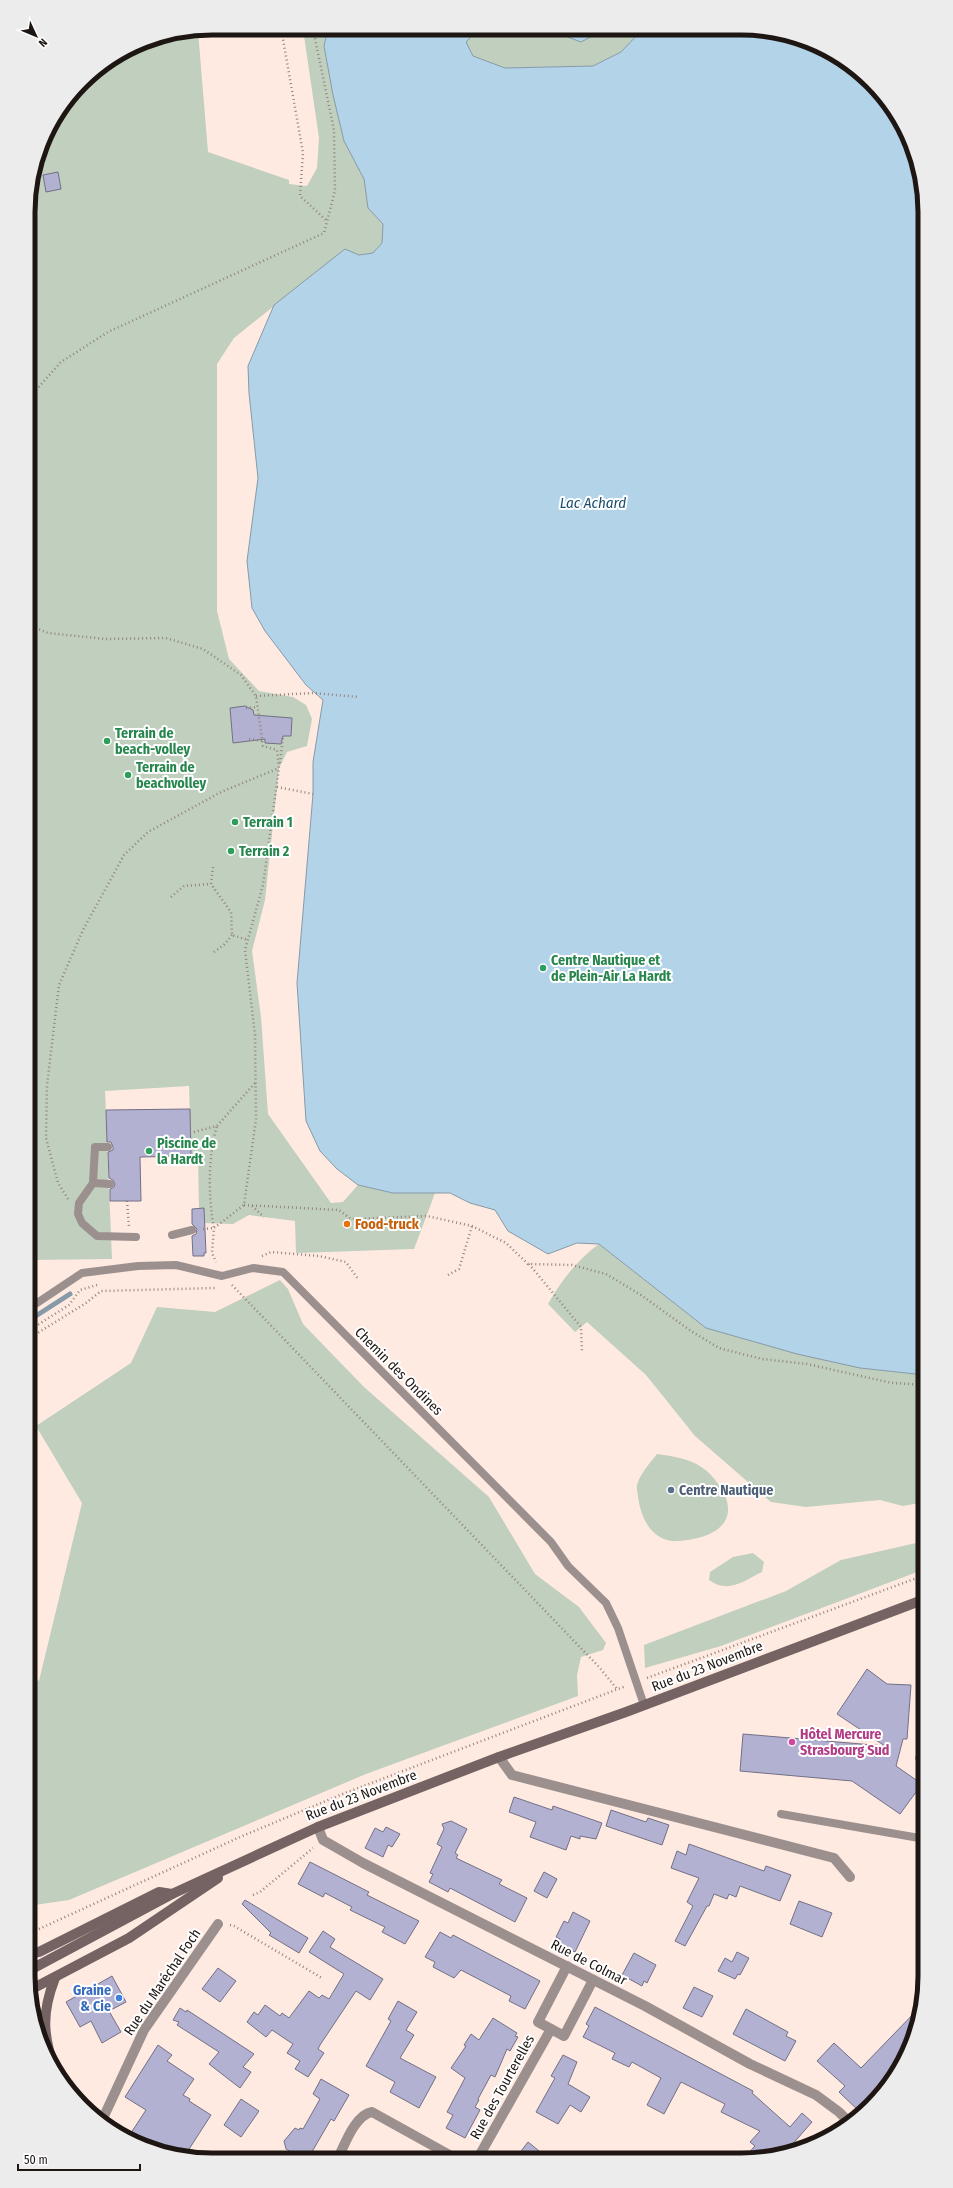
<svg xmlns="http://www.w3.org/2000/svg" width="953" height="2188" font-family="'Fira Sans Condensed',sans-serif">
<rect width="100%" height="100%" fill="#ffeae1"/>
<g fill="#c0cfbe">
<path d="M303,29H328L324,46L333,95L344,141L364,179L368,208L383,224L382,243L373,253L359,255L345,249L234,338L217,364V611L229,659L259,691L293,697L306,705L312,719L307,746L287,752L279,768L265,900L252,951L261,1017L268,1114L331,1203L343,1202L358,1185L393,1193H435L414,1249L296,1253L295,1221L249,1215L233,1224L204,1223V1209L199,1208L198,1159L191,1156L189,1086L105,1091L112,1259L28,1260V199L47,130L90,74L142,42L198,31L208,152L289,180V184L307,186L317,168L319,138Z"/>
<path d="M477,30H556L560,34H600L604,30L641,31L621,52L593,66L505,68L473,56L465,42Z"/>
<path d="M599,1244L706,1328L860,1368L925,1375V1502L903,1506L880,1500L806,1507L771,1502L695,1436L646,1375L587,1322L575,1332L548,1304C561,1281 577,1260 599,1244Z"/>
<path d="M280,1280L288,1289L303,1324L364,1387L489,1497L535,1574L579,1607L606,1643L603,1650L581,1657L577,1675L578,1696L366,1774L69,1900L28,1906V1673L39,1681L82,1503L36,1426L131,1363L157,1307L215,1312Z"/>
<path d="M657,1454C685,1458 704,1461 721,1488C740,1519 718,1536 688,1540C683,1540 677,1542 672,1541C650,1538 641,1517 638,1497C638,1493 636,1488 637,1485C640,1474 650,1463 657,1454Z"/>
<path d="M925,1541V1569L721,1646L645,1668L644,1645L786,1591L841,1560Z"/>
<path d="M753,1553L764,1562L762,1572C743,1581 729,1594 709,1580L710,1572L733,1557Z"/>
</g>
<g fill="#b3d3e9" stroke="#869aa8">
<path d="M328,29L477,30L466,42L473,56L505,68L593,66L621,52L641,31H777L822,47L863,74L894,110L919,164L925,212V1375L860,1368L797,1354L706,1328L599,1244L577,1243L548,1254L508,1231L495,1210L470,1203L450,1193H393L358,1185L337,1169L320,1151L306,1121L297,983L313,794V762L323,700L306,685L265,631L252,608L247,561L258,478L249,393L248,366L274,305L345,249L359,255L373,253L382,243L383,224L368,208L364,179L344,141L333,95L324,46Z"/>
<path d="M556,30H604L581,42L560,34Z"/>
</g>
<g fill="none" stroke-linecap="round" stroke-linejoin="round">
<path stroke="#869aa8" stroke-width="5" d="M28,1321L70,1294"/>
</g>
<g fill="#b3b1d1" stroke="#727085">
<path d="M58,172L61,189L46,192L43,175Z"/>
<path d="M245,706L253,710L254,715L292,718L291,736H283L281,744L265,743V739L233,743L230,708Z"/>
<path d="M190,1109L191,1156L140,1157L141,1201H110V1189L114,1187L115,1184L113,1180L109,1178L108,1152L113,1150V1147L111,1142H107L106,1110Z"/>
<path d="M204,1208L206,1253H204V1256H193L192,1236L196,1234L197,1229L192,1224V1209Z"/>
<path d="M867,1669L887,1684L911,1685L907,1739H903L896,1766L922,1784L900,1814L852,1781L740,1771L743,1734L885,1746L837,1714Z"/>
<path d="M514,1797L552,1810L553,1806L602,1823L596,1839L580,1836V1839L571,1836L566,1850L530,1837L536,1822L509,1812Z"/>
<path d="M611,1810L646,1822L648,1818L669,1825L662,1845L606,1826Z"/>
<path d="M451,1821L467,1829L455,1853L458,1855L456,1858L502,1880L499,1884L527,1898L515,1922L450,1888L448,1892L429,1882L433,1874L430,1873L442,1847L437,1844L444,1829L442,1824Z"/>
<path d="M386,1827L400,1834L392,1847L388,1845L383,1857L365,1848L375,1828L383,1832Z"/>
<path d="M689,1844L764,1871L766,1866L791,1875L780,1901L740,1886L736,1897L729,1894L727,1899L714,1894L709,1906H707L685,1946L675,1941L693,1906L687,1902L699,1878L671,1868L677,1851L686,1855Z"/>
<path d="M310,1862L369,1892L367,1895L419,1921L405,1944L382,1932L385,1927L350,1910L352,1907L325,1893L323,1897L298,1884Z"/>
<path d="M544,1872L557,1879L547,1898L534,1891Z"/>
<path d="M245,1900L308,1938L299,1953L269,1935L271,1933L242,1904Z"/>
<path d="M799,1901L832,1913L822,1937L790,1924Z"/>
<path d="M573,1912L590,1921L575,1952L557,1943L560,1939L556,1937L564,1921L568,1923Z"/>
<path d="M323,1931L335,1939L330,1947L383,1979L370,2000L356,1991L320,2045L318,2049L324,2053L308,2077L295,2069L300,2061L287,2053L293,2044L272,2030L266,2037L247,2022L254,2012L258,2015L265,2005L280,2016L282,2013L289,2018L309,1991L319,1998L322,1995L329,1999L344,1974L309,1952Z"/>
<path d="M440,1932L451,1938L453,1935L540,1981L525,2009L509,2001L511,1996L461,1970L454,1978L433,1967L435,1962L425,1957Z"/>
<path d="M737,1952L749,1958L740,1975L738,1974L735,1979L718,1971L725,1958L732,1962Z"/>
<path d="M634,1953L656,1965L647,1983L644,1981L642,1986L622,1975Z"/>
<path d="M218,1968L236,1981L220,2002L202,1989Z"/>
<path d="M112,1976L126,2002L109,2011L121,2032L102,2043L91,2021L80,2027L66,2002Z"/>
<path d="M694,1987L713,1996L702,2017L683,2008Z"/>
<path d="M398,2001L417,2012L406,2030L414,2035L400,2058L436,2077L419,2108L390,2092L395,2082L366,2066L391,2021L388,2019Z"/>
<path d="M921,2006L916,2030L911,2036L914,2038L887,2088L861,2113L839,2092L845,2086L817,2061L834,2043L861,2068Z"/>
<path d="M595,2007L753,2091L752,2093L790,2127L802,2113L812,2122L783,2155L742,2160L755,2146L750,2142L760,2131L721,2112L725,2104L681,2082L664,2114L647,2105L661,2078L632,2062L629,2067L612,2059L615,2053L583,2037L589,2026L586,2024Z"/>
<path d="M180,2008L186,2012L187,2010L254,2054L243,2067L251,2072L240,2088L209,2064L219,2052L177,2025L179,2022L173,2020Z"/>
<path d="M746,2009L788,2032L786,2036L796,2041L785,2061L733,2034Z"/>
<path d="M493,2018L517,2033L515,2036L518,2037L510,2051L507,2049L495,2077L491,2075L478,2099L479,2100L475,2107L480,2110L465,2138L446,2128L453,2115L447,2112L465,2078L451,2068L466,2046L464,2045L471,2034L479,2040Z"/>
<path d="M158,2045L172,2055L167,2061L194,2079L183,2095L190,2099L189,2101L211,2115L184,2157H176L127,2139L146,2110L125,2097Z"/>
<path d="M563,2055L577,2062L568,2084L590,2097L581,2112L570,2105L558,2124L536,2112L555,2078L551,2076Z"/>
<path d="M321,2079L349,2095L334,2121L331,2119L309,2157H300L286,2149L284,2141L295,2128L299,2130L300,2128L303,2129L320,2099L313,2094Z"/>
<path d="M241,2099L259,2111L241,2137L224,2125Z"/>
<path d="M528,2142L549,2159H515Z"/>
</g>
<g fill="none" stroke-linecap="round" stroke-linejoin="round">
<g stroke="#93847d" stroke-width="2.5" stroke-dasharray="1 3" stroke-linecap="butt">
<path d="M281,28L303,153L300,196L327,221"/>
<path d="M28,399L61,362L108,332L324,233L335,191L334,130L313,29"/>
<path d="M28,625L48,633L105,639L166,638L203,649L241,675L256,696L263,746L277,750L279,768L263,885L245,950L255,1035L256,1119L244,1205L214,1228L212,1253L216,1262"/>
<path d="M256,696L313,693L359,697"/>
<path d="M246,708L258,707"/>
<path d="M249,739L262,741"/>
<path d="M280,763L283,736"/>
<path d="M277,787L313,794"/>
<path d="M213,867L211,884L231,912L232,935L248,940"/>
<path d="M171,897L184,886L211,884"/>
<path d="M214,952L225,944L232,935"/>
<path d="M190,1133L217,1126L255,1083"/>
<path d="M68,1199L58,1183L46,1138L47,1085L59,985L83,930L124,855L148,832L221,792L279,768"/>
<path d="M127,1201L129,1227"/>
<path d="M244,1205L339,1210L351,1219L427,1216L472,1226L506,1243L528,1264L572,1265L606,1274L641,1295L691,1331L719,1348L762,1359L807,1364L892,1383L925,1385"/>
<path d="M252,1206L264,1217"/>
<path d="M203,1229L214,1228C208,1198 208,1155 217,1126"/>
<path d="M262,1256L271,1252L319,1256L346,1262L358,1279"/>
<path d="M529,1264L581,1327L582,1352"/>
<path d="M448,1275L459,1269L472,1226"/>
<path d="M232,1285L599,1667L617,1689"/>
<path d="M28,1331L69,1305L80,1290L97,1285"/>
<path d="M28,1339L86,1303L101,1291L215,1288"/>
<path d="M647,1678L925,1575"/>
<path d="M253,1895L260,1892L313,1848"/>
<path d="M230,1925L234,1926L322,1978"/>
<path d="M28,1934L240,1837L340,1795L626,1686"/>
</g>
<g stroke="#9c908f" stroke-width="8">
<path d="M93,1183L95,1147H108"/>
<path d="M110,1184L93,1183L79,1203L78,1214L82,1223L97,1236L136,1237"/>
<path d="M172,1235L192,1230"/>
<path d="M28,1309L82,1273L138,1266L176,1265L222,1276L253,1268L283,1272L551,1542L568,1566L606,1603L618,1628L644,1705"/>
<path d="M925,1767L919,1758L925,1750"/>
<path d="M781,1814L925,1839"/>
</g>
<g stroke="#9c908f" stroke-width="10">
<path d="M499,1757L512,1775L834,1858L850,1877"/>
<path d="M318,1827L323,1840L363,1863L645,2006L750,2064L816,2095L839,2112L850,2123"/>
<path d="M567,1966L538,2022L564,2036L593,1980"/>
<path d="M100,2121L105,2114L144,2030L218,1924"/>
<path d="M338,2158C345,2144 355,2115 372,2112L455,2158"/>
<path d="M478,2158L551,2029"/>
</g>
<g stroke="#746362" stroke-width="10">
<path d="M28,1953L39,1952L159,1892L172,1894"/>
<path d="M28,1971L172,1894L318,1827L499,1757L626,1712L925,1599"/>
<path d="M30,1990L129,1938L218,1878"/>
<path d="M55,2071C43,2035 41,2014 55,1978"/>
</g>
</g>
<g fill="#2e9e5b" stroke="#fff" stroke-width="1.5">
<circle cx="107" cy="741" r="4"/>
<circle cx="128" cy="775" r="4"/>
<circle cx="235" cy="822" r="4"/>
<circle cx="231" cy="851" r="4"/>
<circle cx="543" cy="968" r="4"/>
<circle cx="149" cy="1151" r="4"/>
</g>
<circle fill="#e8710a" stroke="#fff" stroke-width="1.5" cx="347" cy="1224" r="4"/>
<circle fill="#5c6f8a" stroke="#fff" stroke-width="1.5" cx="671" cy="1490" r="4"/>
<circle fill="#d1479c" stroke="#fff" stroke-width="1.5" cx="792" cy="1742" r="4"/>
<circle fill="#3f7fe0" stroke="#fff" stroke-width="1.5" cx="119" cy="1998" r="4"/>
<g text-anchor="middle" stroke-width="4" stroke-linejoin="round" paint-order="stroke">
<g font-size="14" font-weight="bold" fill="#27864d" stroke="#fff" text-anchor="start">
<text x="115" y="738">Terrain de<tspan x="115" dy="16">beach-volley</tspan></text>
<text x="136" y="772">Terrain de<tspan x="136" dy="16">beachvolley</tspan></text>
<text x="243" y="827">Terrain 1</text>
<text x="239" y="856">Terrain 2</text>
<text x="551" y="965">Centre Nautique et<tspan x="551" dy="16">de Plein-Air La Hardt</tspan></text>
<text x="157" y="1148">Piscine de<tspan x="157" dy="16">la Hardt</tspan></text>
</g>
<g font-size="14" font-weight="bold" fill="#c56008" stroke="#fff" text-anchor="start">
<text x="355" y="1229">Food-truck</text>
</g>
<g font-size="14" fill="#1e1612" stroke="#fff">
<text transform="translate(399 1371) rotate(45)" y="5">Chemin des Ondines</text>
<text transform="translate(707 1666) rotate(-21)" y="5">Rue du 23 Novembre</text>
<text transform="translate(361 1795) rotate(-21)" y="5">Rue du 23 Novembre</text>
<text transform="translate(589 1962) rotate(27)" y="5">Rue de Colmar</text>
<text transform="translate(162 1982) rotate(-56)" y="5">Rue du Maréchal Foch</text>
<text transform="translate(502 2087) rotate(-61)" y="5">Rue des Tourterelles</text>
</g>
<g font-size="14" font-weight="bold" fill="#4e5e75" stroke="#fff" text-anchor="start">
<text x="679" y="1495">Centre Nautique</text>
</g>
<g font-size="14" font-weight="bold" fill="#b23c85" stroke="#fff" text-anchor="start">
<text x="800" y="1739">Hôtel Mercure<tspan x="800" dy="16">Strasbourg Sud</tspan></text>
</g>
<g font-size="14" font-weight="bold" fill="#366cbe" stroke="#fff" text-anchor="end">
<text x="111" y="1995">Graine<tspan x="111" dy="16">&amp; Cie</tspan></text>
</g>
<g font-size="15" font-style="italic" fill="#194e6e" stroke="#fff">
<text x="593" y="508">Lac Achard</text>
</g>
</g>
<path d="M0 0H953V2188H0ZM212 35H741A177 177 0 0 1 918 212V1976A177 177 0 0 1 741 2153H212A177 177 0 0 1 35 1976V212A177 177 0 0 1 212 35Z" fill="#edecec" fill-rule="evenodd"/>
<path fill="none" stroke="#1e1612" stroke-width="5" d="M212 35H741A177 177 0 0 1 918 212V1976A177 177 0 0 1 741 2153H212A177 177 0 0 1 35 1976V212A177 177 0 0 1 212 35Z"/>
<g transform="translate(36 36) rotate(134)" stroke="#ffffff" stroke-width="3" paint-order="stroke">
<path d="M0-3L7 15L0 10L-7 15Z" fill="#1e1612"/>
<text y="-6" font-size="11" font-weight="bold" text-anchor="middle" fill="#1e1612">N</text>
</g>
<path d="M18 2164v6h122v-6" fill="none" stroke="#1e1612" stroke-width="2"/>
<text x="24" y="2164" font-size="12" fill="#1e1612" stroke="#ffffff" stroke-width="3" paint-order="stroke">50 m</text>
</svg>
